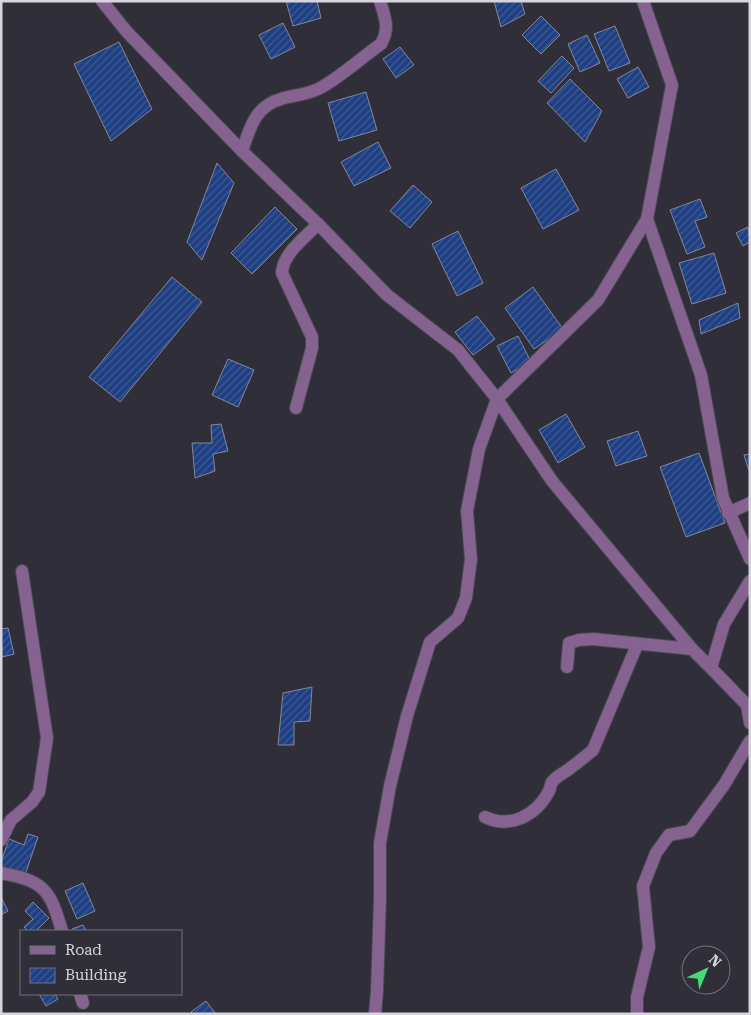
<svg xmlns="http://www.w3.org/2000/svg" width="751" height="1015" font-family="'Roboto Serif',serif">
<defs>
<pattern id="building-hatch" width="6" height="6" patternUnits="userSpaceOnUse" patternTransform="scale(1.25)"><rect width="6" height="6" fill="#1f3f83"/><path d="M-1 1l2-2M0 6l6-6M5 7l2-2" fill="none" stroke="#3f5a94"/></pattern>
</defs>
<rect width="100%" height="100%" fill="#2f2e39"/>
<g fill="url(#building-hatch)" stroke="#828995">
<path d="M286,1H317L321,18L293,26Z"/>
<path d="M494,1H521L525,14L501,27Z"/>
<path d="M541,16L560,35L541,54L522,35Z"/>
<path d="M283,23L295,47L271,59L259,35Z"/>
<path d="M615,26L630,63L609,71L594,34Z"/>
<path d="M587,35L600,63L580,72L568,44Z"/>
<path d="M119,42L152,109L111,141L74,64Z"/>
<path d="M400,47L414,65L396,78L383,59Z"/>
<path d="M562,56L574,68L551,93L538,81Z"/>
<path d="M638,67L649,87L628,98L617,79Z"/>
<path d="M570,79L602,111L585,142L547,103Z"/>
<path d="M366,92L377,130L339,141L328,103Z"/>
<path d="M378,142L391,168L354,186L341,162Z"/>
<path d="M217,163L234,183L202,260L187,242Z"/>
<path d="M556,169L579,210L543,229L521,188Z"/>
<path d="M413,185L432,202L410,228L390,211Z"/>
<path d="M700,199L707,217L695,221L705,247L687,254L670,210Z"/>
<path d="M275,207L297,229L252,274L231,253Z"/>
<path d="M748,227L750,242L743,246L736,233Z"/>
<path d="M458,231L483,283L457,296L432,244Z"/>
<path d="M714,253L726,293L692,304L679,263Z"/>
<path d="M172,277L202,302L120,402L89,377Z"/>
<path d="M533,287L563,329L534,349L505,308Z"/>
<path d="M738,303L740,318L701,334L699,320Z"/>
<path d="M477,316L495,339L473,355L455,332Z"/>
<path d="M518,336L531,362L511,373L497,346Z"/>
<path d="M228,359L254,370L238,407L212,395Z"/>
<path d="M566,414L585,447L558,463L539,430Z"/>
<path d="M221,424L228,451L213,454L215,471L195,478L192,443H212L211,425Z"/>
<path d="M638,431L647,456L616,466L607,441Z"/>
<path d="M699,453L725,523L686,537L660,467Z"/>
<path d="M750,454V474L744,455Z"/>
<path d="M8,628L14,654L2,657L1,629Z"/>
<path d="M312,687L310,721L294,722V745H278L283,693Z"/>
<path d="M28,834L38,837L25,875L1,867V862L9,839L24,845Z"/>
<path d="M83,883L95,911L77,919L65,891Z"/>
<path d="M1,897L8,911L1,915Z"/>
<path d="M33,902L49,918L36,931H28L24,927L33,919L25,911Z"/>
<path d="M83,925L86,931H73L72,929Z"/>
<path d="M39,994H55L58,999L46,1006Z"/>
<path d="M206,1001L216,1014H193L191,1012Z"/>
</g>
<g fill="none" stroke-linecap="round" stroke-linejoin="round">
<defs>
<g id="minor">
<path d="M102,1L127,32L242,151L318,224L387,295L458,350L497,399L552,481L692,649L711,668"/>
<path d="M242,151C250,128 255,106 281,99C293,95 306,95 318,89C337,80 362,57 381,44C390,28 385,18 380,1"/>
<path d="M647,219L701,375L723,498L750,559"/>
<path d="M296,408L312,348V337L282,273C283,253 305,238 318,224"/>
<path d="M728,513L750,503"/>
<path d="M750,581L724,624L711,668L747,705L750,723"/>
<path d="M567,667L569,643L579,640L593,639L692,649"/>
<path d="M485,817C510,829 536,816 549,791C551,788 550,783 553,781C557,776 564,773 569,769C577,763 585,757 593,750L637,645"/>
<path d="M1,840L11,820L32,802L39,792L47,738L22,571"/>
<path d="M1,873C45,881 50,890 62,931"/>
<path d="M80,994L83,1003"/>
<path d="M375,1014L377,991L380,899V843L390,786L407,716L430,642L458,618L466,598L471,559L467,511L479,449L497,399L598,300L647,219L672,85L643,1"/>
<path d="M637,1014V997L649,947L643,886L656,853L669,835L690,831L724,785L750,741"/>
</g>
</defs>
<use href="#minor" stroke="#4a4953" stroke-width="14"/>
<use href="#minor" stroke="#856290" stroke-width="12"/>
</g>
<rect width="751" height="1015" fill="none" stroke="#d6d5dd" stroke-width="5"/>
<rect x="20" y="930" width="162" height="65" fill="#2f2e39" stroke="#72717b"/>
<rect x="30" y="946" width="25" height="8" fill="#856290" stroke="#72717b"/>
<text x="65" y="955" font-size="15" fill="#d6d5dd">Road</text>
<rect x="30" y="968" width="25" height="15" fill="url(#building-hatch)" stroke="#72717b"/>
<text x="65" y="980" font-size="15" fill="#d6d5dd">Building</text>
<g transform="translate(706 970) rotate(44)"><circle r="24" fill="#2f2e39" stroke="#72717b"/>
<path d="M0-4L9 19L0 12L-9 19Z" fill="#47d779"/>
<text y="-8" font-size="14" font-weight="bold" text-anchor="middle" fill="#d6d5dd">N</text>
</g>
</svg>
